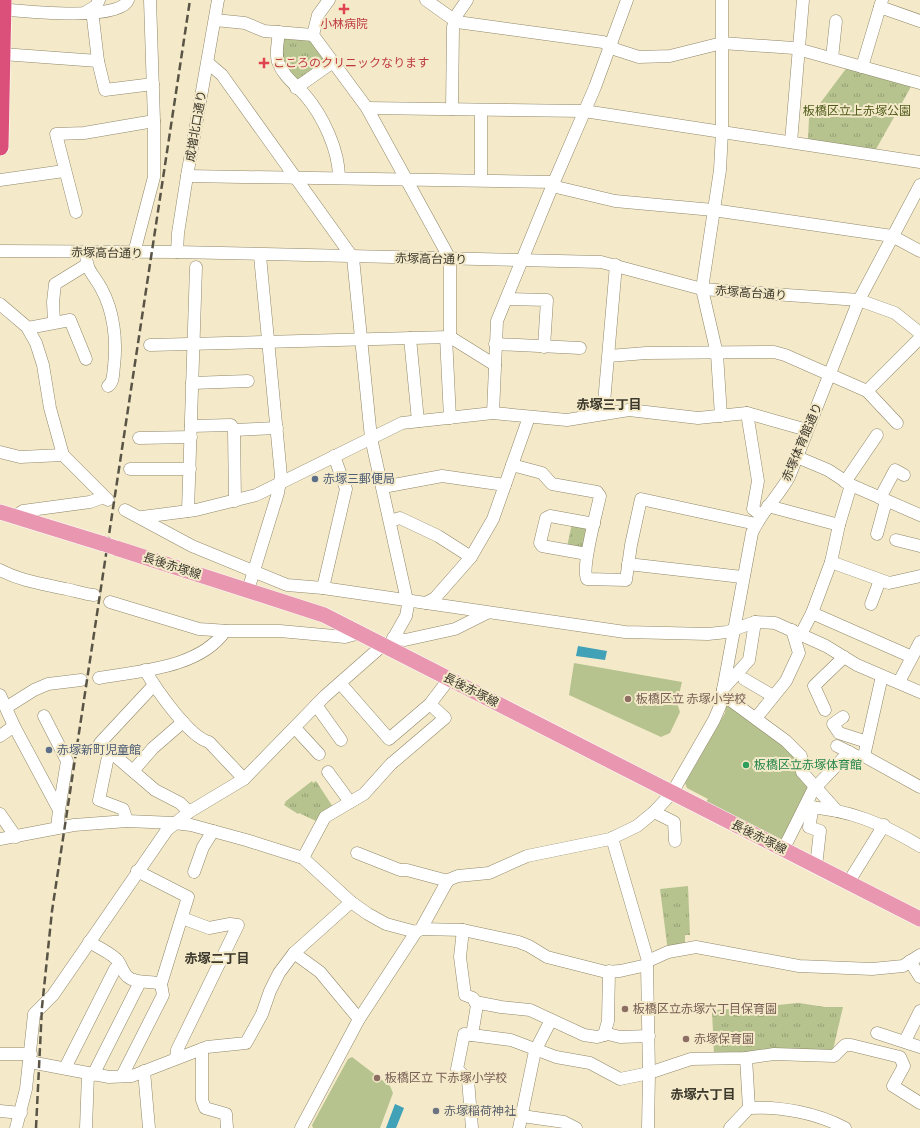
<svg xmlns="http://www.w3.org/2000/svg" width="920" height="1128" font-family="Manrope,'Noto Sans JP',sans-serif">
<defs>
<pattern id="park-tufts" width="24" height="20" patternUnits="userSpaceOnUse"><rect width="24" height="20" fill="#b7c38f"/><path d="M3 7l-1-3M5 7V3M7 7l1-3M15 17l-1-3M17 17v-4M19 17l1-3" fill="none" stroke="#969f75"/></pattern>
</defs>
<rect width="100%" height="100%" fill="#f4eaca"/>
<g fill="#b7c38f">
<path d="M574,663L682,682L677,703L680,712L670,733L661,737L569,695Z"/>
<path d="M730,704L771,733L796,757L809,789L783,841L706,802L708,799L687,788L685,783L725,713L726,706Z"/>
<path d="M352,1057L390,1086L393,1093L380,1128H313L312,1125L348,1059Z"/>
</g>
<g fill="url(#park-tufts)">
<path d="M311,37L327,59L299,82L282,63V38Z"/>
<path d="M848,66L912,85L875,151L808,140L809,118Z"/>
<path d="M572,523L589,528L584,548L567,547Z"/>
<path d="M312,781L313,783L316,781L333,807L318,822L299,813L298,814L284,805L286,801Z"/>
<path d="M688,886L690,935H685V948L668,952L660,889Z"/>
<path d="M799,1003L825,1007H843L832,1054L714,1055L712,1011C725,1008 737,1010 750,1009C766,1007 782,1004 799,1003Z"/>
</g>
<g fill="#40a1b7">
<path d="M578,646L607,651L605,660L576,656Z"/>
<path d="M395,1104L404,1108L396,1128H386Z"/>
</g>
<g fill="none" stroke-linecap="round" stroke-linejoin="round">
<defs>
<g id="minor">
<path d="M329,0L318,15L313,35L367,108L450,259V337"/>
<path d="M426,0L457,22L603,42L617,50L639,57L670,56L722,43L794,48L920,83"/>
<path d="M880,7L920,21"/>
<path d="M0,9C22,11 120,22 128,0"/>
<path d="M92,10L98,61L105,90L153,84"/>
<path d="M86,12L96,6L99,0"/>
<path d="M215,20L245,23L264,31L313,35"/>
<path d="M279,32C278,42 275,53 278,62C283,76 296,85 305,95C323,116 339,150 339,178"/>
<path d="M2,54L98,61"/>
<path d="M832,58L836,21"/>
<path d="M208,63L222,75L353,258L371,438L408,605L406,616L388,648"/>
<path d="M862,67L882,0"/>
<path d="M296,88L333,62"/>
<path d="M367,108L584,111L920,162"/>
<path d="M452,109L453,27L458,13L467,0"/>
<path d="M791,142L803,0"/>
<path d="M187,176L554,182"/>
<path d="M0,180L64,171"/>
<path d="M481,180V110"/>
<path d="M552,186L615,201L713,210L892,236L920,251"/>
<path d="M76,212L56,134L84,133L154,121"/>
<path d="M0,251L177,252L601,262L702,289L859,300L895,313L920,333"/>
<path d="M177,252L178,233L187,176L218,0"/>
<path d="M86,253C86,271 93,273 101,288C114,311 117,341 114,366C113,373 114,382 108,386"/>
<path d="M134,253L154,177V121L150,0"/>
<path d="M507,299L547,300L544,347"/>
<path d="M0,304L27,327L36,343L43,365L50,408L63,455L108,500"/>
<path d="M54,322L53,302L55,284L86,265"/>
<path d="M28,328L70,320L86,359"/>
<path d="M446,337L450,418"/>
<path d="M410,338L418,421"/>
<path d="M495,344L580,348"/>
<path d="M150,345L450,337L495,365"/>
<path d="M609,356L646,353L774,352L785,355L867,391L920,338"/>
<path d="M192,383L248,381"/>
<path d="M867,391L897,423"/>
<path d="M493,413L497,321L554,182L595,87L627,0"/>
<path d="M747,413L758,481L753,509L761,515"/>
<path d="M603,414L616,265"/>
<path d="M721,416L717,354L702,289L720,170L722,132V0"/>
<path d="M191,426L231,425L234,430L235,501"/>
<path d="M234,430L277,428"/>
<path d="M139,438L191,437"/>
<path d="M0,452L20,457L63,455"/>
<path d="M797,457L828,470L851,485L839,525L831,562L812,613L801,634"/>
<path d="M512,465L542,473L552,484L597,492L600,496C597,511 581,568 587,579L626,580L631,545L641,499L756,524"/>
<path d="M130,469H190"/>
<path d="M845,482L877,435"/>
<path d="M851,485L920,515"/>
<path d="M383,487L442,476L505,485"/>
<path d="M880,498L895,470L904,475"/>
<path d="M768,506L839,525"/>
<path d="M125,510L192,546L287,585L323,588L625,632L708,634L727,632L755,622L775,623L826,646L857,665L920,692"/>
<path d="M188,511L196,267"/>
<path d="M14,517L23,511L90,502L104,497"/>
<path d="M142,517L196,510L256,495L402,423L493,413L567,420L629,410L698,418L747,413L807,430"/>
<path d="M390,521L400,518L438,536L471,557"/>
<path d="M877,534L886,501"/>
<path d="M896,540L920,546"/>
<path d="M587,554L542,546L540,543L546,518L550,516L594,524"/>
<path d="M831,562L889,583L920,576"/>
<path d="M628,564L742,577"/>
<path d="M0,570C21,581 44,584 66,589C76,591 84,594 94,595"/>
<path d="M323,588L346,489L334,456"/>
<path d="M248,590L278,493L281,476L260,256"/>
<path d="M110,602L199,629L228,631H280L345,637L360,633"/>
<path d="M426,603L435,598L471,557L493,519L529,417"/>
<path d="M871,604L880,580"/>
<path d="M812,613L912,657"/>
<path d="M393,638L405,640L455,629L487,613"/>
<path d="M145,670C156,689 189,737 209,742L244,779"/>
<path d="M882,676L864,756L920,787"/>
<path d="M99,678C139,671 200,668 225,631"/>
<path d="M744,679L773,696"/>
<path d="M899,682L920,642"/>
<path d="M340,683L389,739L430,704L449,679"/>
<path d="M154,685L100,743L155,790L180,803L189,812"/>
<path d="M723,689L749,660L755,622"/>
<path d="M722,694L786,741L801,756L802,772L837,811"/>
<path d="M0,695L14,726L59,810L57,828"/>
<path d="M316,705L341,740"/>
<path d="M7,707L34,690L48,684L81,680"/>
<path d="M825,710L814,686L844,657"/>
<path d="M44,716L67,761L59,810"/>
<path d="M843,717L833,724L839,733L867,742"/>
<path d="M756,718L786,681L799,653L792,630"/>
<path d="M295,728L319,754"/>
<path d="M0,736L14,726"/>
<path d="M837,746L849,752"/>
<path d="M109,752L99,800L123,809L127,821"/>
<path d="M133,771L153,748L183,722"/>
<path d="M328,772L350,802"/>
<path d="M805,807C849,809 883,824 920,846"/>
<path d="M813,807L809,827L820,831L816,866"/>
<path d="M654,812L674,822L675,841"/>
<path d="M0,814L16,837"/>
<path d="M612,838L648,961L647,965L649,1073L648,1128"/>
<path d="M0,839L74,825L127,821L174,823L191,825L246,840L303,858L351,902L368,914L386,924L416,932"/>
<path d="M783,850L813,790L849,752L858,757L864,756"/>
<path d="M357,853L400,870H407L448,881"/>
<path d="M303,858L325,817L364,794L391,764L445,718L430,704"/>
<path d="M194,872L203,847L213,831"/>
<path d="M848,883L884,825"/>
<path d="M421,929L463,930L519,942L529,946L547,957L606,972L620,971L647,965"/>
<path d="M463,930L460,957L465,995L473,998L477,1005L472,1035"/>
<path d="M89,942C98,947 113,954 118,961C123,968 123,975 131,979C144,984 150,980 161,984"/>
<path d="M294,953L320,972L359,1019"/>
<path d="M648,961L668,952L696,947L799,966L872,969L903,966L920,955"/>
<path d="M910,961L920,977"/>
<path d="M475,1002L501,1007L530,1010L584,1035L597,1037L608,1034L620,1037L649,1036"/>
<path d="M877,1033L920,1047"/>
<path d="M604,1035L608,1021L609,971"/>
<path d="M905,1041L920,1011"/>
<path d="M202,1049V1100L205,1108L226,1114L227,1128"/>
<path d="M0,1054H31"/>
<path d="M176,1058L177,1050L238,925L230,924L209,928L182,918"/>
<path d="M30,1062L109,1077L132,1076L207,1047L246,1043L262,1014L270,991L279,973L294,953L351,902"/>
<path d="M65,1068L115,969L120,965"/>
<path d="M144,1071L149,1128"/>
<path d="M93,1075L140,982"/>
<path d="M122,1076L163,995L161,984L188,897L137,871"/>
<path d="M749,1108C780,1106 817,1113 845,1128"/>
<path d="M0,1111L21,1113"/>
<path d="M522,1116L564,1122L576,1128"/>
<path d="M16,1128L26,1089L34,1014L53,995L167,830L189,812L244,779L325,696L383,645"/>
<path d="M86,1128L88,1074"/>
<path d="M301,1128L359,1019L416,932L421,929L448,880L458,876L489,873L527,856L610,839L637,826L654,812L672,793L714,720L720,706L752,533C761,512 778,497 789,477L859,300L920,185"/>
<path d="M472,1128L468,1080L457,1069L464,1034L511,1040L556,1057L590,1063L620,1079L649,1073L691,1059L746,1058L774,1054L834,1056L845,1045H851L900,1057L904,1066L893,1086L920,1103"/>
<path d="M519,1128L535,1051L551,1020"/>
<path d="M730,1128L749,1108L746,1058"/>
</g>
<g id="major">
<path d="M0,512L104,544"/>
<path d="M116,548L324,615L920,919"/>
</g>
<path id="highway" d="M0,147L3,0"/>
</defs>
<use href="#minor" stroke="#908769" stroke-width="13"/>
<use href="#major" stroke="#fff" stroke-width="16"/>
<use href="#highway" stroke="#fff" stroke-width="18"/>
<use href="#minor" stroke="#fff" stroke-width="12"/>
<use href="#major" stroke="#e996b0" stroke-width="15"/>
<use href="#highway" stroke="#db507b" stroke-width="17"/>
<path stroke="#595445" stroke-width="2.5" stroke-dasharray="8 4" stroke-linecap="butt" d="M36,1128L42,1007L52,911L190,0"/>
<defs>
<path id="major-bridge" d="M104,544L116,548"/>
</defs>
<use href="#major-bridge" stroke="#fff" stroke-width="16" stroke-linecap="butt"/>
<use href="#major-bridge" stroke="#e996b0" stroke-width="15"/>
</g>
<g fill="#e0444e" stroke="#f4eaca" stroke-width="1.5">
<path d="M342 3h4v4h4v4h-4v4h-4v-4h-4v-4h4z"/>
<path d="M262 57h4v4h4v4h-4v4h-4v-4h-4v-4h4z"/>
</g>
<g fill="#5c6f8a" stroke="#f4eaca" stroke-width="1.5">
<circle cx="315" cy="479" r="4"/>
<circle cx="49" cy="750" r="4"/>
</g>
<g fill="#8d6e63" stroke="#f4eaca" stroke-width="1.5">
<circle cx="628" cy="699" r="4"/>
<circle cx="625" cy="1009" r="4"/>
<circle cx="686" cy="1039" r="4"/>
<circle cx="377" cy="1078" r="4"/>
</g>
<circle fill="#2e9e5b" stroke="#f4eaca" stroke-width="1.5" cx="746" cy="765" r="4"/>
<circle fill="#6b7280" stroke="#f4eaca" stroke-width="1.5" cx="436" cy="1111" r="4"/>
<g text-anchor="middle" stroke-width="4" stroke-linejoin="round" paint-order="stroke">
<g font-size="12" fill="#be3a42" stroke="#f4eaca">
<text x="344" y="28">小林病院</text>
<text x="273" y="67" text-anchor="start">こころのクリニックなります</text>
</g>
<g font-size="12" fill="#505b1a" stroke="#f4eaca">
<text x="857" y="115">板橋区立上赤塚公園</text>
</g>
<g font-size="12" fill="#3b372b" stroke="#f4eaca">
<text transform="translate(196 126) rotate(-80)" y="4">成増北口通り</text>
<text transform="translate(107 253) rotate(1)" y="4">赤塚高台通り</text>
<text transform="translate(431 259) rotate(1)" y="4">赤塚高台通り</text>
<text transform="translate(751 293) rotate(4)" y="4">赤塚高台通り</text>
<text transform="translate(802 442) rotate(-67)" y="4">赤塚体育館通り</text>
<text transform="translate(172 566) rotate(18)" y="4">長後赤塚線</text>
<text transform="translate(471 690) rotate(27)" y="4">長後赤塚線</text>
<text transform="translate(759 837) rotate(27)" y="4">長後赤塚線</text>
</g>
<g font-size="12" fill="#4e5e75" stroke="#f4eaca" text-anchor="start">
<text x="323" y="483">赤塚三郵便局</text>
<text x="57" y="754">赤塚新町児童館</text>
</g>
<g font-size="12" fill="#785e54" stroke="#f4eaca" text-anchor="start">
<text x="636" y="703">板橋区立 赤塚小学校</text>
<text x="633" y="1013">板橋区立赤塚六丁目保育園</text>
<text x="694" y="1043">赤塚保育園</text>
<text x="385" y="1082">板橋区立 下赤塚小学校</text>
</g>
<g font-size="12" fill="#27864d" stroke="#f4eaca" text-anchor="start">
<text x="754" y="769">板橋区立赤塚体育館</text>
</g>
<g font-size="12" fill="#5b616d" stroke="#f4eaca" text-anchor="start">
<text x="444" y="1115">赤塚稲荷神社</text>
</g>
<g font-size="13" font-weight="bold" fill="#3b372b" stroke="#f4eaca">
<text x="609" y="409">赤塚三丁目</text>
<text x="217" y="963">赤塚二丁目</text>
<text x="703" y="1099">赤塚六丁目</text>
</g>
</g>
</svg>
